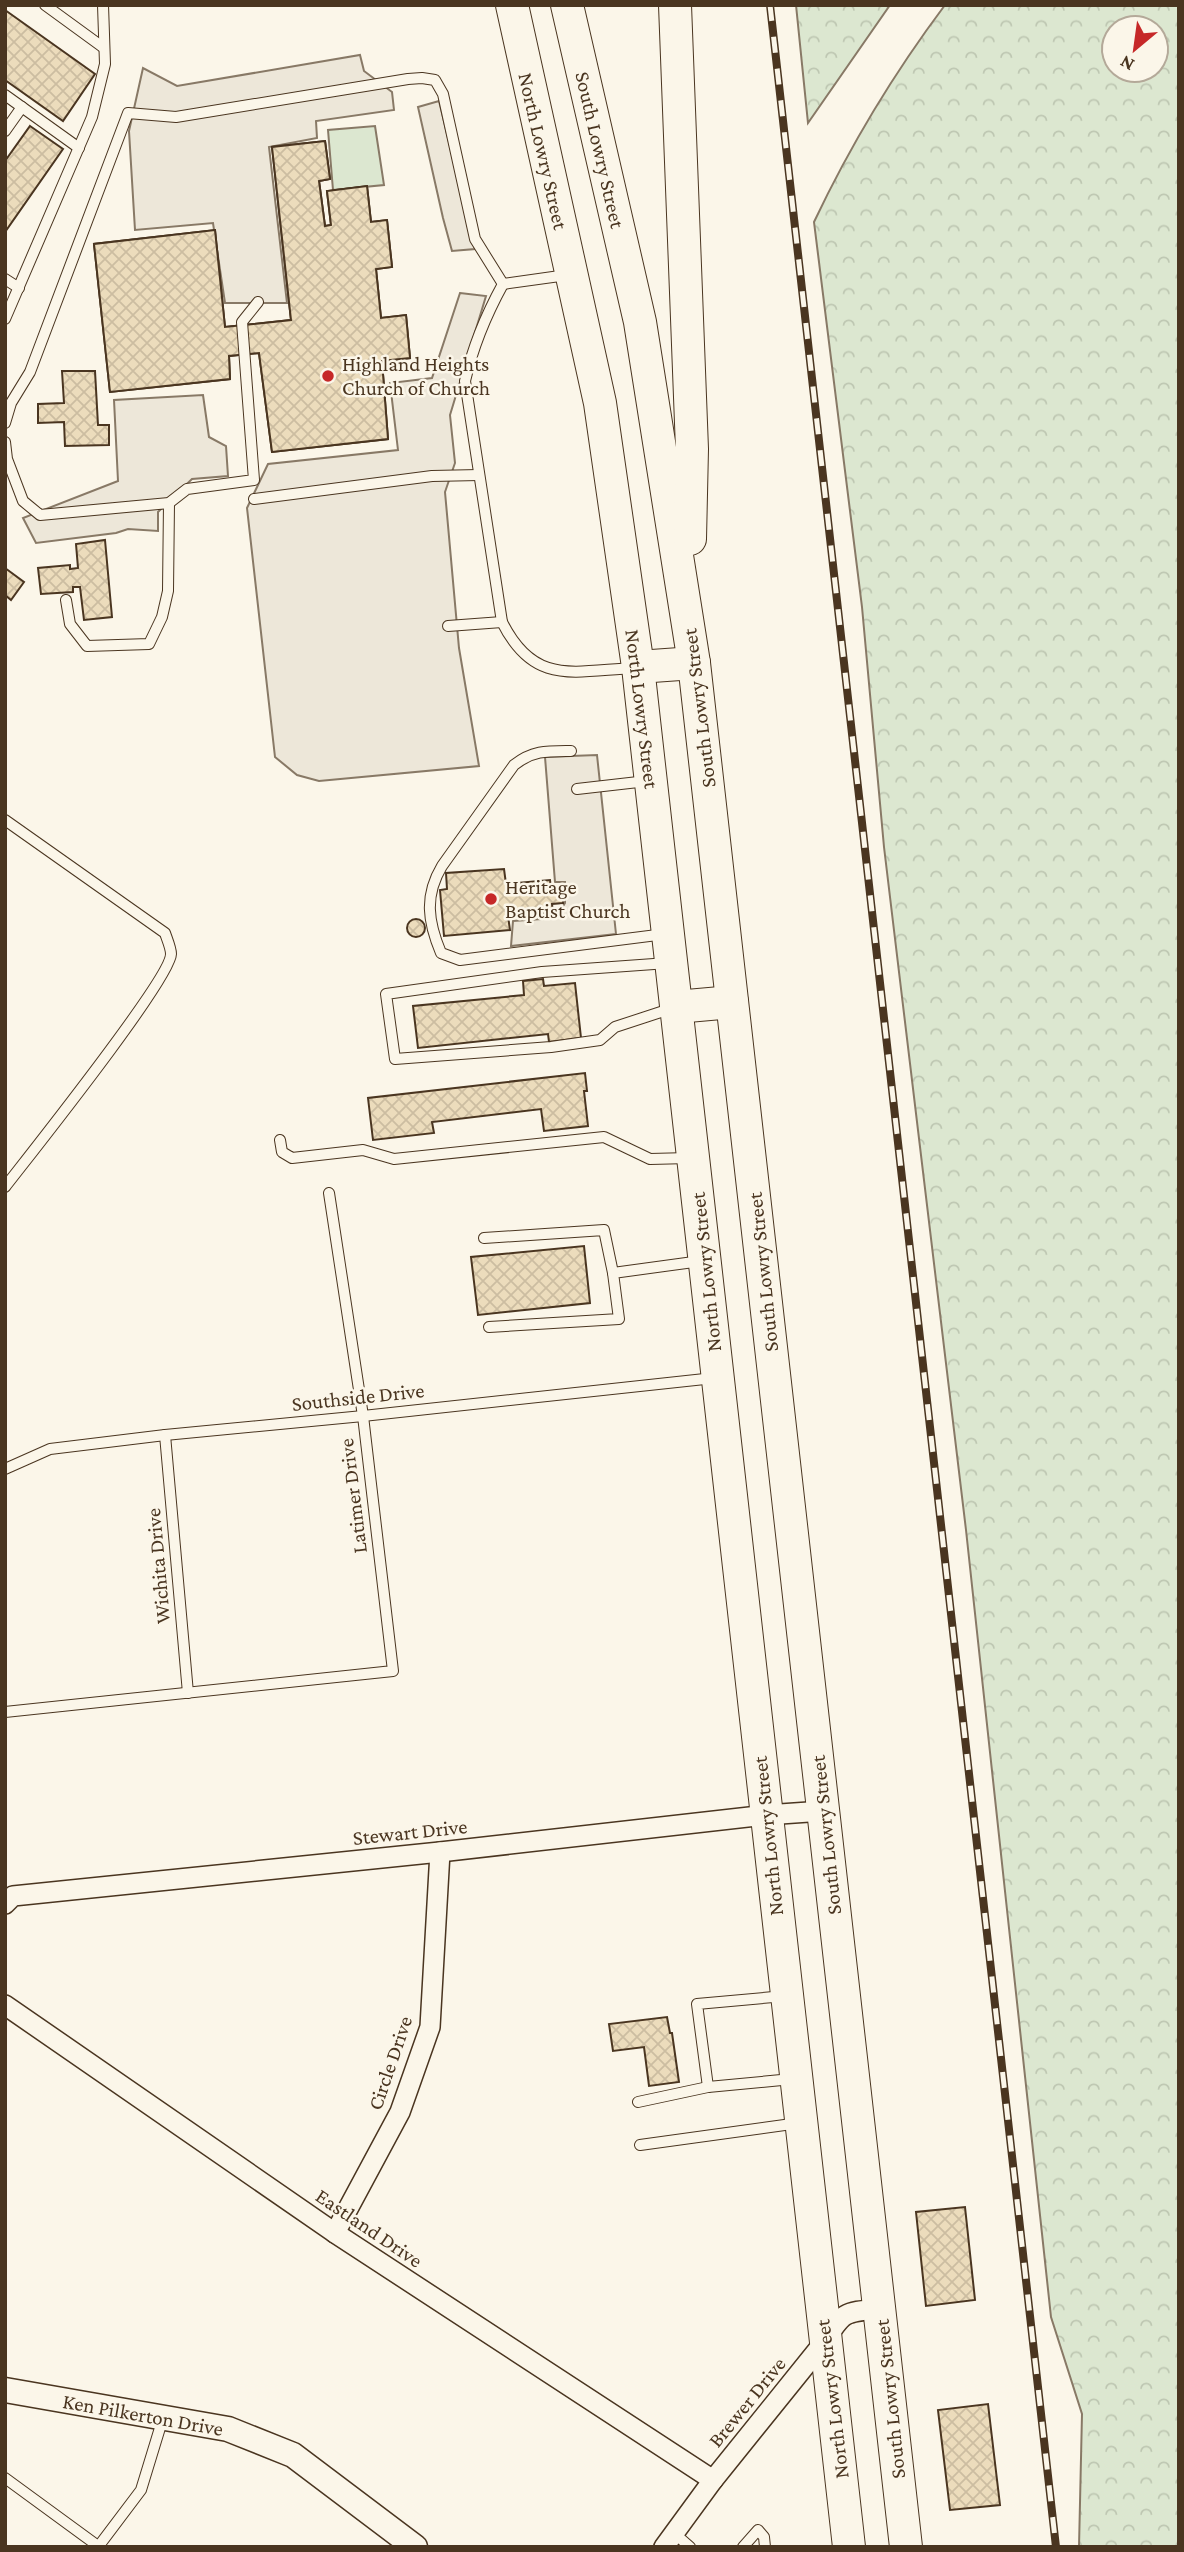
<svg xmlns="http://www.w3.org/2000/svg" width="1184" height="2552" font-family="'Crimson Pro',serif">
<defs>
<pattern id="forest-crowns" width="20" height="18" patternUnits="userSpaceOnUse" patternTransform="scale(1.75)"><rect width="20" height="18" fill="#dce7d0"/><path d="M2 6a3 3 0 1 1 6 0M12 15a3 3 0 1 1 6 0" fill="none" stroke="#bec7b2"/></pattern>
<pattern id="building-cross-hatch" width="8" height="8" patternUnits="userSpaceOnUse" patternTransform="scale(1.75)"><rect width="8" height="8" fill="#ecdcbc"/><path d="M0 0l8 8M0 8l8-8" fill="none" stroke="#ccbda1"/></pattern>
</defs>
<rect width="100%" height="100%" fill="#fbf6e9"/>
<g fill="url(#forest-crowns)" stroke="#887966" stroke-width="2" fill-rule="evenodd">
<path d="M796,5H890L808,123Z"/>
<path d="M945,5H1179V2547H1079L1082,2414L1051,2317L966,1530L884,847L862,607L814,222C850,146 894,73 945,5ZM1114,28H1156V70H1114Z"/>
</g>
<path fill="#dce7d0" stroke="#887966" stroke-width="2" d="M375,126L384,185L333,190L328,130Z"/>
<g fill="#ede7d9" stroke="#887966" stroke-width="2">
<path d="M360,55L364,71L392,92L394,110L316,121L317,138L269,147L287,303H225L213,223L135,230L129,131L143,68L177,86Z"/>
<path d="M439,101L475,249L452,251L443,218L418,107Z"/>
<path d="M460,293L486,296L450,415L455,463L445,492L459,648L479,766L319,781L297,775L275,757L247,508L268,464L398,450L390,383L432,378Z"/>
<path d="M203,395L209,437L226,446L228,476L192,479L158,512V531L128,529L116,533L36,543L23,518L118,481L114,400Z"/>
<path d="M597,755L616,934L511,946L513,921L556,918L565,903V882H555L545,757Z"/>
</g>
<g fill="url(#building-cross-hatch)" stroke="#4a3520" stroke-width="2">
<path d="M5,10L95,74L63,121L5,80Z"/>
<path d="M30,126L63,149L5,232V161Z"/>
<path d="M325,141L330,179L319,181L325,226L331,225L327,191L367,186L371,222L387,220L392,267L376,269L381,318L406,315L410,358L382,361L388,439L272,452L259,353L229,356L230,379L110,392L94,244L215,230L225,327L291,320L272,147Z"/>
<path d="M325,141L330,179L319,181L325,226L331,225L327,191L367,186L371,222L387,220L392,267L376,269L381,318L406,315L410,358L382,361L388,439L272,452L259,353L229,356L230,379L110,392L94,244L215,230L225,327L291,320L272,147Z"/>
<path d="M62,371H95L98,425H109V445L65,446L64,422L38,423V404L64,403Z"/>
<path d="M105,540L112,617L84,620L80,587H73V592L41,594L38,568L70,565V569L78,568L76,544Z"/>
<path d="M5,568L24,582L11,600L5,595Z"/>
<path d="M504,869L506,884L550,880L551,888L562,887L563,903L552,904L553,912L508,916L510,930L444,936L440,890L447,889L446,873Z"/>
<circle cx="416" cy="928" r="9"/>
<path d="M543,979L544,986L575,983L581,1038L549,1042L548,1034L418,1048L413,1006L524,995L523,981Z"/>
<path d="M585,1073L587,1091H584L588,1126L544,1131L541,1109L432,1122L434,1133L373,1140L368,1098Z"/>
<path d="M584,1246L590,1303L478,1315L471,1257Z"/>
<path d="M667,2017L670,2033H672L679,2082L649,2086L644,2047L613,2051L609,2024Z"/>
<path d="M965,2207L975,2300L926,2306L916,2212Z"/>
<path d="M988,2404L1000,2505L950,2510L938,2410Z"/>
</g>
<g fill="none" stroke-linecap="round" stroke-linejoin="round">
<defs>
<g id="service">
<path d="M45,5L104,48"/>
<path d="M5,95L79,148"/>
<path d="M5,131L22,107"/>
<path d="M5,279L19,288"/>
<path d="M503,284C486,315 473,346 465,381L502,622C534,686 573,671 634,668"/>
<path d="M503,284L567,275"/>
<path d="M5,319L92,117L105,64L103,5"/>
<path d="M5,423L11,403L30,372L128,113L176,117L408,79L422,78L435,80L443,94L475,239L503,284"/>
<path d="M5,442L7,459L23,501L40,515L169,503L187,489L254,480L242,322L258,302"/>
<path d="M254,499L432,476L479,475"/>
<path d="M66,600L70,624L87,646L149,644L162,617L168,591L169,503"/>
<path d="M448,626L502,622"/>
<path d="M571,751C548,751 533,750 514,765L442,866C424,896 428,922 441,953L460,960L665,934"/>
<path d="M577,789L647,781"/>
<path d="M5,820L165,933C167,939 171,948 171,954C171,978 29,1156 5,1187"/>
<path d="M668,963L542,972L386,994L395,1059L551,1047L600,1040L615,1027L673,1008"/>
<path d="M280,1140L282,1152L292,1158L363,1150L394,1159L604,1137L650,1159L689,1158"/>
<path d="M484,1238L604,1230L613,1273"/>
<path d="M489,1327L619,1319L613,1273L701,1261"/>
<path d="M165,1435L188,1693"/>
<path d="M5,1469L50,1449L165,1435L363,1416L714,1378"/>
<path d="M5,1712L393,1671L363,1416L329,1193"/>
<path d="M708,2087L697,2004L785,1996"/>
<path d="M638,2102L708,2087L792,2079"/>
<path d="M640,2145L799,2123"/>
<path d="M5,2478L98,2546"/>
<path d="M674,2533L690,2547"/>
<path d="M98,2547L141,2490L163,2418"/>
<path d="M743,2547L758,2530L764,2537L765,2547"/>
</g>
<g id="minor">
<path d="M5,1904L13,1896L440,1852L766,1815L823,1811"/>
<path d="M5,2005L335,2233L713,2480"/>
<path d="M335,2233L400,2112L430,2027L440,1852"/>
<path d="M664,2547L713,2480L825,2341C843,2311 845,2312 880,2309"/>
</g>
<path id="tertiary" d="M5,2390L228,2429L293,2455L415,2547"/>
<g id="primary">
<path d="M512,5L600,403L638,667L849,2547"/>
<path d="M567,5L640,322L694,663L906,2547"/>
<path d="M675,5L692,449L690,539"/>
<path d="M638,667L694,663"/>
<path d="M676,1007L732,1002"/>
</g>
</defs>
<use href="#service" stroke="#4a3520" stroke-width="12"/>
<use href="#minor" stroke="#4a3520" stroke-width="22"/>
<use href="#tertiary" stroke="#4a3520" stroke-width="27"/>
<use href="#primary" stroke="#4a3520" stroke-width="34"/>
<use href="#service" stroke="#fbf6e9" stroke-width="10"/>
<use href="#minor" stroke="#fbf6e9" stroke-width="19"/>
<use href="#tertiary" stroke="#fbf6e9" stroke-width="24"/>
<use href="#primary" stroke="#fbf6e9" stroke-width="32"/>
<defs>
<path id="rail" d="M770,5L1056,2547"/>
</defs>
<use href="#rail" stroke="#4a3520" stroke-width="8"/>
<use href="#rail" stroke="#fbf6e9" stroke-width="5" stroke-dasharray="16" stroke-linecap="butt"/>
</g>
<g fill="#c62828" stroke="#fbf6e9" stroke-width="2.5">
<circle cx="328" cy="376" r="7"/>
<circle cx="491" cy="899" r="7"/>
</g>
<g text-anchor="middle" stroke-width="5" stroke-linejoin="round" paint-order="stroke">
<g font-size="21" fill="#4a3520" stroke="#fbf6e9">
<text transform="translate(600 150) rotate(77)" y="7">South Lowry Street</text>
<text transform="translate(543 151) rotate(77)" y="7">North Lowry Street</text>
<text transform="translate(699 708) rotate(-97)" y="7">South Lowry Street</text>
<text transform="translate(642 709) rotate(83)" y="7">North Lowry Street</text>
<text transform="translate(706 1272) rotate(-96)" y="7">North Lowry Street</text>
<text transform="translate(763 1272) rotate(-96)" y="7">South Lowry Street</text>
<text transform="translate(358 1397) rotate(-6)" y="7">Southside Drive</text>
<text transform="translate(353 1496) rotate(-97)" y="7">Latimer Drive</text>
<text transform="translate(158 1566) rotate(-95)" y="7">Wichita Drive</text>
<text transform="translate(410 1832) rotate(-6)" y="7">Stewart Drive</text>
<text transform="translate(826 1835) rotate(-96)" y="7">South Lowry Street</text>
<text transform="translate(768 1836) rotate(-96)" y="7">North Lowry Street</text>
<text transform="translate(390 2063) rotate(-71)" y="7">Circle Drive</text>
<text transform="translate(369 2228) rotate(34)" y="7">Eastland Drive</text>
<text transform="translate(832 2399) rotate(-97)" y="7">North Lowry Street</text>
<text transform="translate(890 2399) rotate(-96)" y="7">South Lowry Street</text>
<text transform="translate(747 2402) rotate(-51)" y="7">Brewer Drive</text>
<text transform="translate(143 2415) rotate(10)" y="7">Ken Pilkerton Drive</text>
</g>
<g font-size="21" fill="#4a3520" stroke="#fbf6e9" text-anchor="start">
<text x="342" y="371">Highland Heights<tspan x="342" dy="24">Church of Church</tspan></text>
<text x="505" y="894">Heritage<tspan x="505" dy="24">Baptist Church</tspan></text>
</g>
</g>
<rect width="1184" height="2552" fill="none" stroke="#4a3520" stroke-width="14"/>
<g transform="translate(1135 49) rotate(209)"><circle r="33" fill="#fbf6e9" stroke="#b4a999" stroke-width="2"/>
<path d="M0-5L12 26L0 18L-12 26Z" fill="#c62828"/>
<text y="-10" font-size="19" font-weight="bold" text-anchor="middle" fill="#4a3520">N</text>
</g>
</svg>
